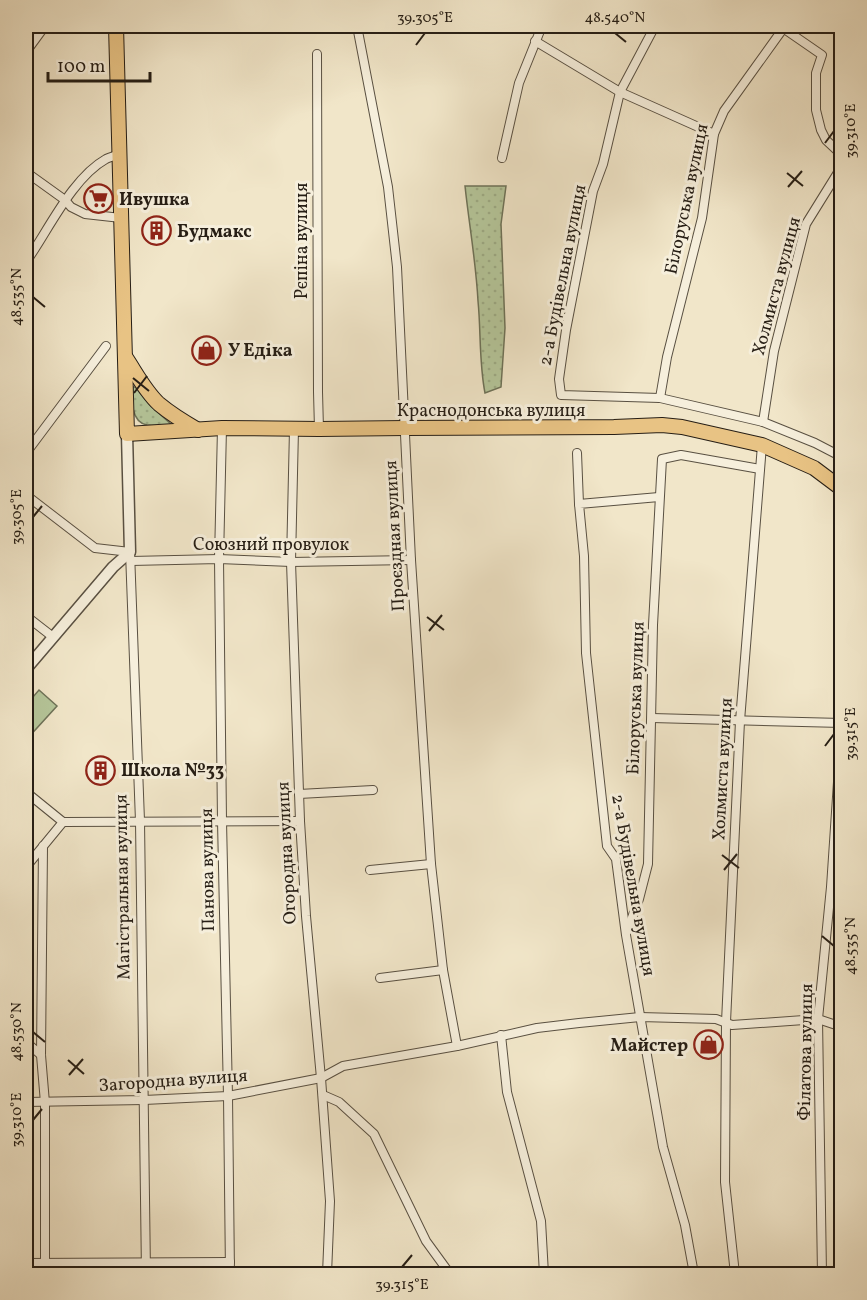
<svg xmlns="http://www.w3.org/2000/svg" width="867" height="1300" font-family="Vollkorn,serif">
<defs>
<pattern id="grass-dots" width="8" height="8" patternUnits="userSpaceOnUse" patternTransform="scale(1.5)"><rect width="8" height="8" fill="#b5c69a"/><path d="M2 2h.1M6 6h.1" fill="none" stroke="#9caa84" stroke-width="1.8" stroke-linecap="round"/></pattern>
</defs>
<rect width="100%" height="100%" fill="#f1e6c9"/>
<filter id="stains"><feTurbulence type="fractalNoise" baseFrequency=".00333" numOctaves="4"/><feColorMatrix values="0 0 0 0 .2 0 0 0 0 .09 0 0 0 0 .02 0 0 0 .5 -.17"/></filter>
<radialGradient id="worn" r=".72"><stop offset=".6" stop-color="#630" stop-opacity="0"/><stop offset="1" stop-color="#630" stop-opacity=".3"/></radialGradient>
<g fill="url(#grass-dots)" stroke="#6e7258" stroke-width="1.5">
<path d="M465,186H506L501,224L505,328L501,387L485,393C479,363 481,331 478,301C476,262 469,224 465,186Z"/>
<path d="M133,387H135L151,406L173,426C164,426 155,426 147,425C131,422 131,400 133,387Z"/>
</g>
<path fill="#b5c69a" stroke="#6e7258" stroke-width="1.5" d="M39,690L57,706L26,740V705Z"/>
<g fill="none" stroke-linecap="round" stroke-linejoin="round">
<defs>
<g id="minor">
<path d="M357,26L388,187L397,267L411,560L431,864L443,970L457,1046"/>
<path d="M655,26L620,92L603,164L593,191L566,330L559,379L561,395L660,398L763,422L815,443L842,457"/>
<path d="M780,26L822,55L816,73V110L821,130L826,140L842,155"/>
<path d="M535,41L620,92L714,134"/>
<path d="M26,52L45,26"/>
<path d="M317,54L318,392L319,429"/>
<path d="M502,158L519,83L542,26"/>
<path d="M26,172L65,200L71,207L85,214L121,218"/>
<path d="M26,262C48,231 72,178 106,159C110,157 115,156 119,154"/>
<path d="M660,398L667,357L702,218L714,134L724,111L785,26"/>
<path d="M763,422L774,351L806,224L842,166"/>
<path d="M222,428L219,559L222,821L228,1096L230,1274"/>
<path d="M294,429L291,562L300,821L306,916L321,1078L330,1201L327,1274"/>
<path d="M26,453L106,346"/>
<path d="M577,453L579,504"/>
<path d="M26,495L95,548L130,552L140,821L146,1274"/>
<path d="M659,497L579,504L584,556L586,653L607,846L616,859L626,935L663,1147L685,1225L694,1274"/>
<path d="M131,561L219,559L291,562L411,560"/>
<path d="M26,616L53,637"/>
<path d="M652,718L842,723"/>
<path d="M26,792L63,822"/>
<path d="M299,794L373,790"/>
<path d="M63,822L300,821"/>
<path d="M43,846L41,1055L45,1103V1274"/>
<path d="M26,867L63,822"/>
<path d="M370,870L431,864"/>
<path d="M627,931L639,899L648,864L653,625L662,459L681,455L760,469"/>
<path d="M380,978L443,970"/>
<path d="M501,1035L507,1092L541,1221L544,1274"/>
<path d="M26,1042L41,1055"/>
<path d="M323,1095L339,1102L374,1134L426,1241L450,1274"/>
<path d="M26,1102L144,1100L228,1096L321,1078L343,1066L457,1046L537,1028L579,1023L640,1017L716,1019L732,1025L818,1019L842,1027"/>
<path d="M26,1263L230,1262"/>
<path d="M735,1274L725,1182L726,1022L740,721L762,445"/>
<path d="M822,1274L818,1019L831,887L842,722"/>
</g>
<path id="tertiary" d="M26,669L113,567L130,552L127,434"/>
<g id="primary">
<path d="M116,26L127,434L222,428L319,429L405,428L614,427L662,425L682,427L762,445L814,468L842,489"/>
<path d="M126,358C136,373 145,391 159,404C171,414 184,422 198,430"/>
</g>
</defs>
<use href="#minor" stroke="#595042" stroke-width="10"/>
<use href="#tertiary" stroke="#595042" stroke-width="13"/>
<use href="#primary" stroke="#261e15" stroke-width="16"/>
<use href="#minor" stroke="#f6efdc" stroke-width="8"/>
<use href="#tertiary" stroke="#f6efdc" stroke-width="10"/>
<use href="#primary" stroke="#e8c384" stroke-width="14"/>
</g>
<path fill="none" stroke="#261e15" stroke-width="2" d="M615,33L626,42M416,45L425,33M825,143L834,131M787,173L803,186M788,187L802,171M33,297L45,307M133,378L149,391M134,393L147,376M33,517L42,506M427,617L444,630M429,631L442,615M825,746L834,734M722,855L739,868M724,870L737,854M822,936L834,946M33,1032L45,1042M68,1060L84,1074M69,1075L83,1059M33,1120L42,1109M402,1267L412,1255"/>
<defs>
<symbol id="supermarket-ring" viewBox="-11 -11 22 22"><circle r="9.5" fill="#f6efdc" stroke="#8f2418" stroke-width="1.5"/><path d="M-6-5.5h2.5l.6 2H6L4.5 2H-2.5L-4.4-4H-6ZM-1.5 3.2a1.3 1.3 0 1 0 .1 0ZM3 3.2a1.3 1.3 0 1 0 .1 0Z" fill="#8f2418"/></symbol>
<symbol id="building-ring" viewBox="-11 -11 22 22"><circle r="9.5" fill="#f6efdc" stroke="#8f2418" stroke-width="1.5"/><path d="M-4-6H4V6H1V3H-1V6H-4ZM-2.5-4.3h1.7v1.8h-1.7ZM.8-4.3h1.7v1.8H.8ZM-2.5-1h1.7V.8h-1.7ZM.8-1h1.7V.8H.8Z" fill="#8f2418"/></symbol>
<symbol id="shop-ring" viewBox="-11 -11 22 22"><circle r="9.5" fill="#f6efdc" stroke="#8f2418" stroke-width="1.5"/><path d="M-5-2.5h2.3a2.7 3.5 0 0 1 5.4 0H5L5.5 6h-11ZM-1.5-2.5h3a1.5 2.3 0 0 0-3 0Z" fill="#8f2418"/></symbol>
</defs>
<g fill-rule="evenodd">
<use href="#supermarket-ring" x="82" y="182" width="33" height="33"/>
<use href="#building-ring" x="140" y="214" width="33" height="33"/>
<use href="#shop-ring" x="190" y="334" width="33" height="33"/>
<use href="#building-ring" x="84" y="754" width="33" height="33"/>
<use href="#shop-ring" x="692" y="1028" width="33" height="33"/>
</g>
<g text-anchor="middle" stroke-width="6" stroke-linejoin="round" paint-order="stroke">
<g font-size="18" font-weight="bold" fill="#261e15" stroke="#f6efdc" text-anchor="start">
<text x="119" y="205">Ивушка</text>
<text x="177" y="237">Будмакс</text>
<text x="228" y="356">У Едіка</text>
<text x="121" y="776">Школа №33</text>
<text x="688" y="1051" text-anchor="end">Майстер</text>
</g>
<g font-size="18" fill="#261e15" stroke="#f6efdc">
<text transform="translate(686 199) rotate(-78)" y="6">Білоруська вулиця</text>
<text transform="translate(301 241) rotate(-90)" y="6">Рєпіна вулиця</text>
<text transform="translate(562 275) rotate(-79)" y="6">2-а Будівельна вулиця</text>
<text transform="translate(776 286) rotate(-75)" y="6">Холмиста вулиця</text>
<text x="491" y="416">Краснодонська вулиця</text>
<text transform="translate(394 536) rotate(-93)" y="6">Проєздная вулиця</text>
<text x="271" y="550">Союзний провулок</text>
<text transform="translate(635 698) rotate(-88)" y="6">Білоруська вулиця</text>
<text transform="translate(722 769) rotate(-87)" y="6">Холмиста вулиця</text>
<text transform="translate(286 853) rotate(-93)" y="6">Огородна вулиця</text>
<text transform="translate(207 870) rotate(-91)" y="6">Панова вулиця</text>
<text transform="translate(634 885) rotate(80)" y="6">2-а Будівельна вулиця</text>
<text transform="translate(122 887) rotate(-91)" y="6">Магістральная вулиця</text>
<text transform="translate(805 1052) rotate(-89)" y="6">Філатова вулиця</text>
<text transform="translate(173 1080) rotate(-4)" y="6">Загородна вулиця</text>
</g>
</g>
<rect width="867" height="1300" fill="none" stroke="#f1e6c9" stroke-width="66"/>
<path d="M48 72v9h102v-9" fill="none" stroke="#261e15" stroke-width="3"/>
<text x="57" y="72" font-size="18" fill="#261e15" stroke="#f6efdc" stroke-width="4.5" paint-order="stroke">100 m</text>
<rect x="33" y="33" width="801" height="1234" fill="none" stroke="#261e15" stroke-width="2"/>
<g font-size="15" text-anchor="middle" fill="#261e15">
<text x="425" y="22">39.305°E</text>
<text x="615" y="22">48.540°N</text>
<text transform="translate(850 131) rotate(-90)" y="5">39.310°E</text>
<text transform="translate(16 297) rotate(-90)" y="5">48.535°N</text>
<text transform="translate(16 517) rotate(-90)" y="5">39.305°E</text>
<text transform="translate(850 734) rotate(-90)" y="5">39.315°E</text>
<text transform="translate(850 946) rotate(-90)" y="5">48.535°N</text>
<text transform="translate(16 1032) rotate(-90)" y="5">48.530°N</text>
<text transform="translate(16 1120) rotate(-90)" y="5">39.310°E</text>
<text x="402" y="1289">39.315°E</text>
</g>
<rect width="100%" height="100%" filter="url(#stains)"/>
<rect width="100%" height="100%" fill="url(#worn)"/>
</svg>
